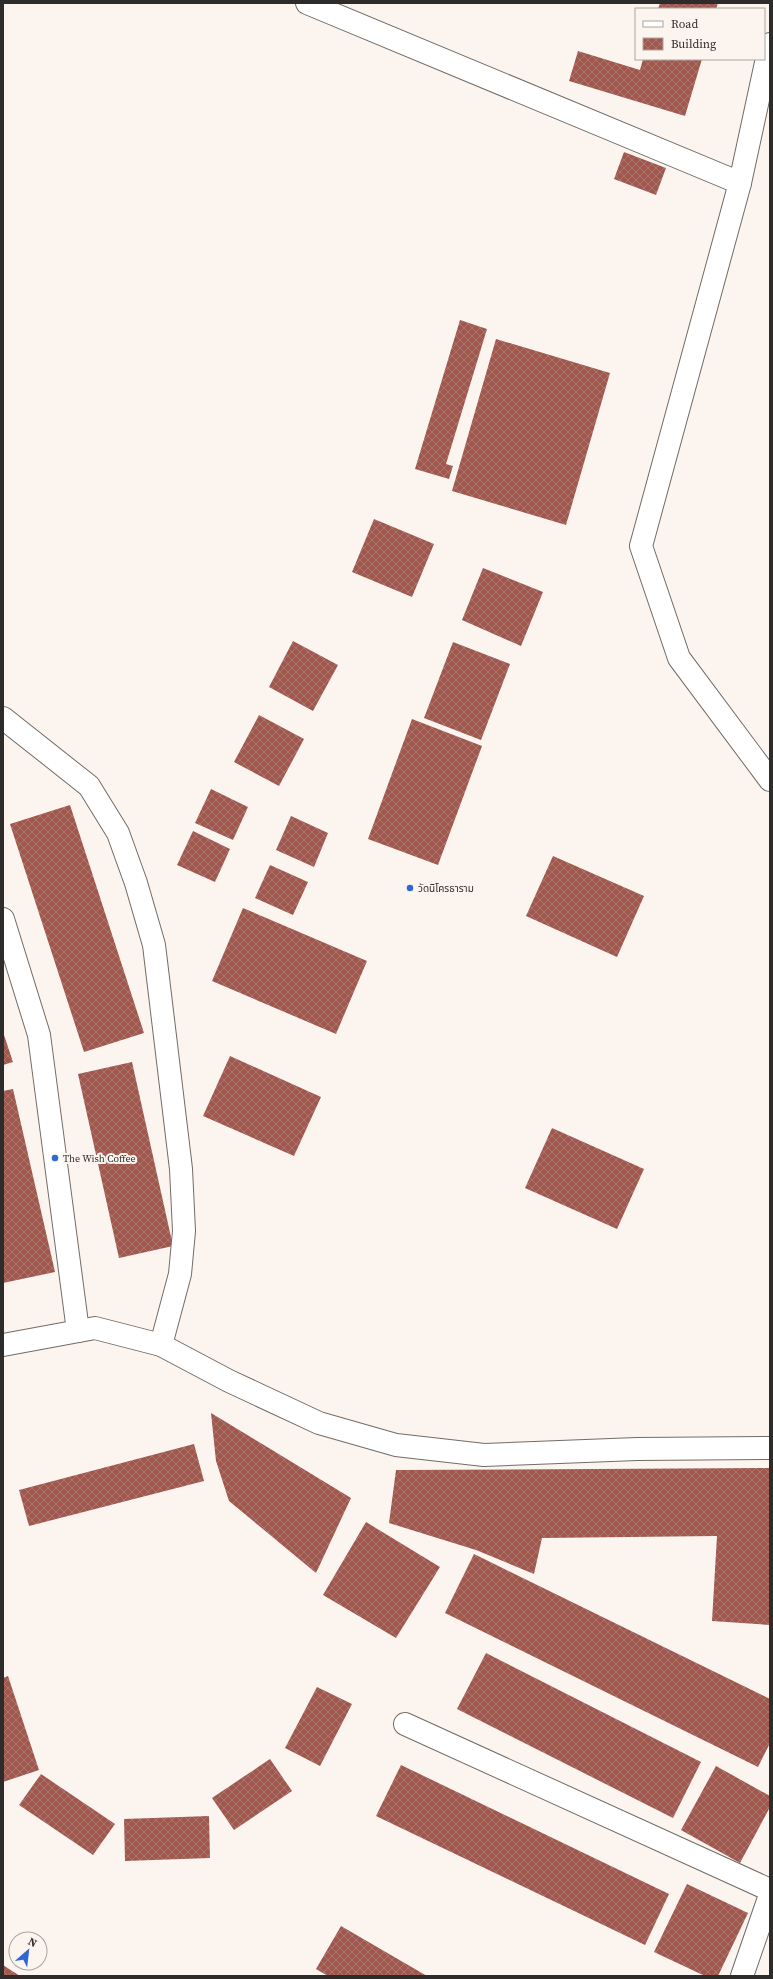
<svg xmlns="http://www.w3.org/2000/svg" width="773" height="1979" font-family="'Source Serif 4','Noto Sans Thai',serif">
<defs>
<pattern id="building-cross-hatch" width="8" height="8" patternUnits="userSpaceOnUse"><rect width="8" height="8" fill="#a0574e"/><path d="M0 0l8 8M0 8l8-8" fill="none" stroke="#aa7670"/></pattern>
</defs>
<rect width="100%" height="100%" fill="#fcf5ef"/>
<g fill="url(#building-cross-hatch)">
<path d="M660,3H718L716,9H658Z"/>
<path d="M578,51L640,70L643,59H702L685,116L569,81Z"/>
<path d="M624,152L666,168L656,195L614,179Z"/>
<path d="M460,320L487,329L446,464L453,466L449,479L415,469Z"/>
<path d="M496,339L610,373L566,525L452,491Z"/>
<path d="M374,519L434,544L412,597L352,572Z"/>
<path d="M483,568L543,592L521,646L462,620Z"/>
<path d="M293,641L338,665L313,711L269,687Z"/>
<path d="M453,642L510,664L481,740L424,718Z"/>
<path d="M259,715L304,739L279,786L234,762Z"/>
<path d="M412,719L482,746L438,865L368,839Z"/>
<path d="M211,789L248,807L233,840L195,823Z"/>
<path d="M70,805L144,1033L84,1052L10,824Z"/>
<path d="M291,816L328,833L314,867L276,850Z"/>
<path d="M193,831L230,849L215,882L177,865Z"/>
<path d="M553,856L644,896L617,957L526,916Z"/>
<path d="M270,865L308,882L293,915L255,898Z"/>
<path d="M243,908L367,961L336,1034L212,981Z"/>
<path d="M3,1032L13,1062L3,1065Z"/>
<path d="M230,1056L321,1097L294,1156L203,1116Z"/>
<path d="M132,1062L173,1246L119,1258L78,1074Z"/>
<path d="M13,1089L55,1272L3,1283V1091Z"/>
<path d="M552,1128L644,1169L617,1229L525,1188Z"/>
<path d="M211,1413L351,1498L316,1573L229,1501L216,1461Z"/>
<path d="M194,1444L204,1481L29,1526L19,1490Z"/>
<path d="M770,1468V1625L712,1621L717,1536L542,1538L534,1574L476,1550L389,1523L396,1470Z"/>
<path d="M366,1522L440,1567L396,1638L323,1595Z"/>
<path d="M474,1554L770,1699V1743L758,1767L445,1613Z"/>
<path d="M486,1653L701,1762L673,1818L457,1709Z"/>
<path d="M8,1676L39,1770L3,1782V1678Z"/>
<path d="M317,1687L352,1704L320,1766L285,1748Z"/>
<path d="M270,1759L292,1791L234,1830L212,1798Z"/>
<path d="M401,1765L669,1894L645,1945L376,1816Z"/>
<path d="M716,1766L770,1796V1807L740,1863L681,1830Z"/>
<path d="M41,1774L115,1824L93,1855L19,1805Z"/>
<path d="M209,1816L210,1858L125,1861L124,1819Z"/>
<path d="M687,1884L748,1913L718,1976H705L654,1952Z"/>
<path d="M341,1926L427,1976H328L316,1969Z"/>
<path d="M3,1965L20,1976H3Z"/>
</g>
<g fill="none" stroke-linecap="round" stroke-linejoin="round">
<defs>
<g id="minor">
<path d="M307,3L740,183"/>
<path d="M770,44L740,183L641,546L679,658L770,780"/>
<path d="M3,718L89,786L118,833L136,883L154,945L181,1169L184,1231L180,1274L161,1345"/>
<path d="M3,919L39,1035L78,1331"/>
<path d="M405,1724L770,1890"/>
<path d="M742,1976L770,1895"/>
</g>
<path id="tertiary" d="M3,1345L95,1328L161,1345L229,1381L319,1423L396,1445L484,1455L637,1449L770,1448"/>
</defs>
<use href="#minor" stroke="#726c68" stroke-width="24"/>
<use href="#tertiary" stroke="#726c68" stroke-width="24"/>
<use href="#minor" stroke="#fff" stroke-width="22"/>
<use href="#tertiary" stroke="#fff" stroke-width="22"/>
</g>
<g fill="#3166d5" stroke="#fcf5ef" stroke-width="1.5">
<circle cx="410" cy="888" r="4"/>
<circle cx="55" cy="1158" r="4"/>
</g>
<g text-anchor="middle" stroke-width="4" stroke-linejoin="round" paint-order="stroke">
<g font-size="10" fill="#2e2c2a" stroke="#fcf5ef" text-anchor="start">
<text x="418" y="892">วัดนิโครธาราม</text>
<text x="63" y="1162">The Wish Coffee</text>
</g>
</g>
<rect width="773" height="1979" fill="none" stroke="#2e2c2a" stroke-width="8"/>
<rect x="635" y="8" width="130" height="52" fill="#fcf5ef" stroke="#aaa5a0"/>
<rect x="643" y="21" width="20" height="6" fill="#ffffff" stroke="#aaa5a0"/>
<text x="671" y="28" font-size="12" fill="#2e2c2a">Road</text>
<rect x="643" y="38" width="20" height="12" fill="url(#building-cross-hatch)" stroke="#aaa5a0"/>
<text x="671" y="48" font-size="12" fill="#2e2c2a">Building</text>
<g transform="translate(28 1951) rotate(28)"><circle r="19" fill="#fcf5ef" stroke="#aaa5a0"/>
<path d="M0-3L7 15L0 10L-7 15Z" fill="#3166d5"/>
<text y="-6" font-size="11" font-weight="bold" text-anchor="middle" fill="#2e2c2a">N</text>
</g>
</svg>
